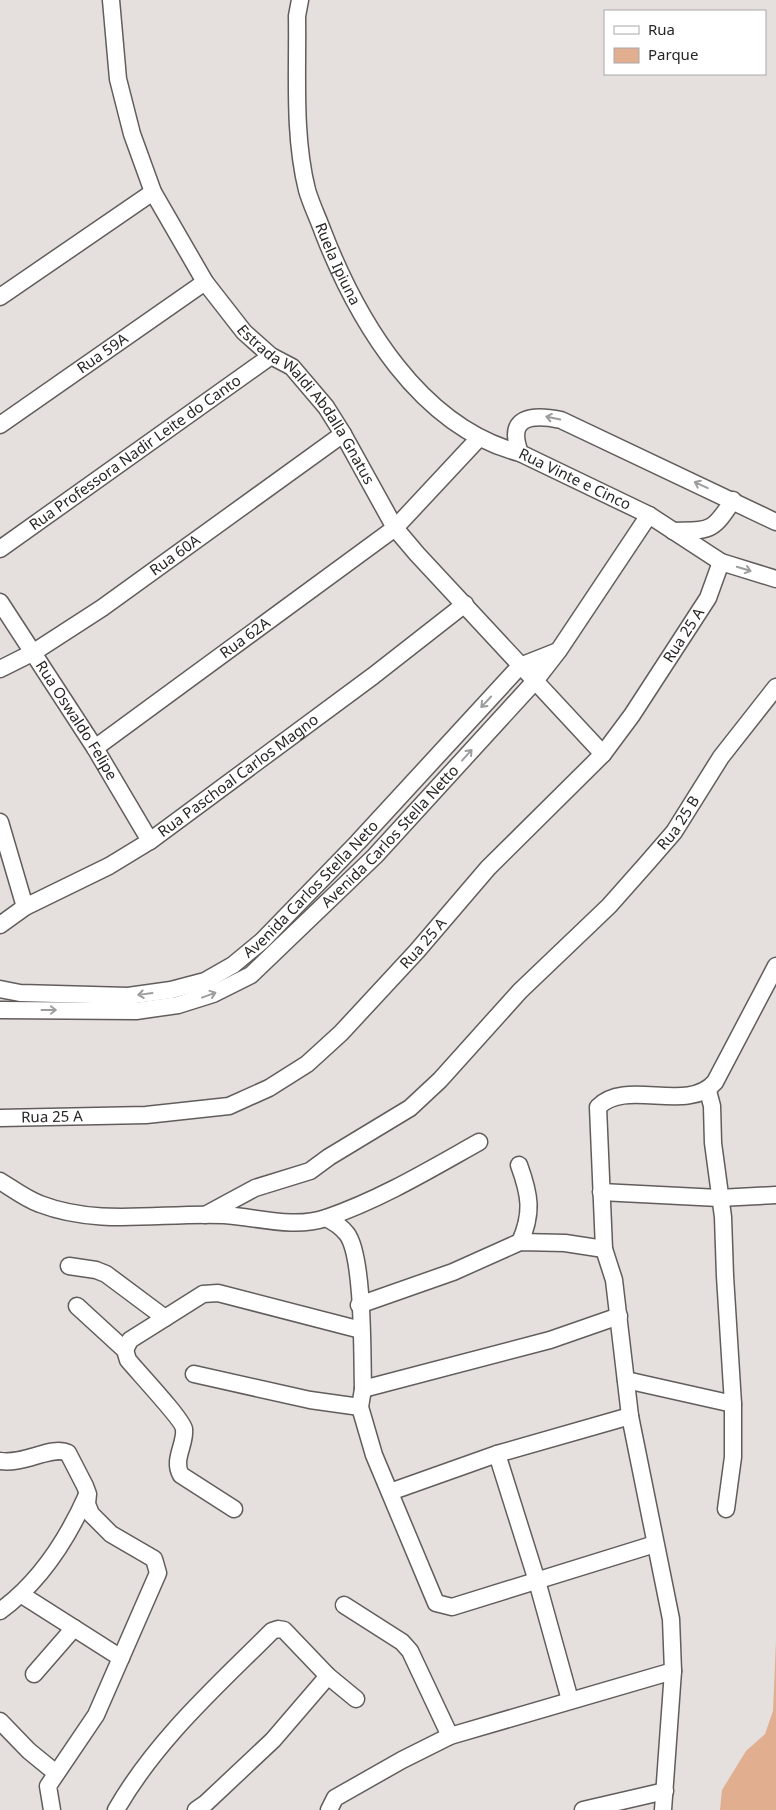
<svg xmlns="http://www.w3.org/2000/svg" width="776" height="1810" font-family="'Noto Sans',sans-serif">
<rect width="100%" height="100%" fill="#e5e0dd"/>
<path fill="#e1ae8f" d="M776,1641V1810H720L722,1790L746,1751L765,1734L773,1711Z"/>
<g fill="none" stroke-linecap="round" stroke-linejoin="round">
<defs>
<g id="minor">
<path id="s1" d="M111,0L118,79L132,134L153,192L205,282L244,332L271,356L292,367L326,407L343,434L395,528L417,554L603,754"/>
<path id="s2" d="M300,0L297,16C298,73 293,134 307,190C311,204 318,218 323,232C358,322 420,427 520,453"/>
<path d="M0,297L153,192"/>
<path id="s3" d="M0,425L205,282"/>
<path id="s4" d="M776,522L561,420C532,414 506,416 520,453L649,515L721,562L776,579"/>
<path d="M673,531C710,530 712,533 733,500"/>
<path id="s5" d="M0,549L271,356"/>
<path id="s6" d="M0,602L95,748L150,841"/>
<path id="s7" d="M0,669L34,652L102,608L343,434"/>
<path id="s8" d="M95,748L395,528L479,438"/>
<path d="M0,822L25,907"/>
<path id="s9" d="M0,925L25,907L109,866L150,841L373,676L465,604"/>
<path id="s10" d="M0,989L20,993L128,996L171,990L205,981L233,965L262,941L358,842L520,666L558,651"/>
<path id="s11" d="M0,1010L136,1011L178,1005L213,994L251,975L375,856L535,681L559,650L649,515"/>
<path d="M708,1091L712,1106L713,1143L723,1217L725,1276L733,1404V1457L726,1509"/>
<path id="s12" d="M0,1118L146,1115L229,1106L269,1088L307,1064L341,1033L417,951L488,868L603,754L632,715L708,598L721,562"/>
<path d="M519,1165C530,1195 533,1213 520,1242"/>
<path d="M0,1181C13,1189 26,1199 40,1204C100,1227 162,1212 224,1215C257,1217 294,1229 326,1218C381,1199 429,1170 479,1142"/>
<path d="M601,1192L719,1198L776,1195"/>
<path id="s13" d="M205,1215L255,1188L310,1171L329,1157L410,1108L440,1080L520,991L609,906L648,862L674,832L721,757L776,687"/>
<path d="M326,1218C334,1222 341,1226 347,1234C364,1257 362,1357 363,1389L360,1407L374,1455L436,1603L452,1607L655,1544"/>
<path d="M69,1266L96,1270L106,1274L165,1318"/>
<path d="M359,1305L453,1272L520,1242L565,1243L604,1249"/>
<path d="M77,1306L125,1350L128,1360C137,1371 183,1420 184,1429C186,1444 172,1460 181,1475L234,1509"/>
<path d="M125,1350L130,1340L165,1318L203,1294L218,1293L361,1330"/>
<path d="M194,1374L310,1400L360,1407"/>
<path d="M626,1380L733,1404"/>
<path d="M363,1389L550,1340L619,1316"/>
<path d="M497,1454L537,1581L570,1700"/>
<path d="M0,1461C24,1465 52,1445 68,1453L85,1486L88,1494L87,1504L91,1514L111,1534L154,1559L158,1573L96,1715L48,1786L52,1810"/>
<path d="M390,1492L497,1454L630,1416"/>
<path d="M22,1595L121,1658"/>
<path d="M344,1605L402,1642L410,1651L450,1736"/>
<path d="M0,1611C40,1582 67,1540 87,1495"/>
<path d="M34,1674L74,1628"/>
<path d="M0,1721L29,1751L56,1773"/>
<path d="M116,1810C156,1740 216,1687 272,1631L278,1629L284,1630L328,1676L356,1699"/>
<path d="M196,1810L206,1803L273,1740L328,1676"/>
<path d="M329,1810L335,1798L402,1760L450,1736L673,1671"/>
<path d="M583,1810L665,1791"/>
<path d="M663,1810L673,1671L671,1619L630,1416L614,1280L604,1249L598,1107C626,1078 688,1114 715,1082L776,966"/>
</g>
</defs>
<use href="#minor" stroke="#625d5b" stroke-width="19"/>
<use href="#minor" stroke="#fff" stroke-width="16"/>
</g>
<defs><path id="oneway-shaft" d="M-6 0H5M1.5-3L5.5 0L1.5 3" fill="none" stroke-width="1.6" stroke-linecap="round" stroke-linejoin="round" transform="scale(1.25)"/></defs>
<g stroke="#9e9d9d">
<use href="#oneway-shaft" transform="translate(553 418) rotate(-168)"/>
<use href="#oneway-shaft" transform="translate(701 485) rotate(-155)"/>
<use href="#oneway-shaft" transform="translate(744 569) rotate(17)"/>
<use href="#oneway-shaft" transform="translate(486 702) rotate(133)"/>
<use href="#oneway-shaft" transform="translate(467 755) rotate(-48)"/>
<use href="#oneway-shaft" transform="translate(145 994) rotate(172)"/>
<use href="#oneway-shaft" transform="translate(209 995) rotate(-20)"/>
<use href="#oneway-shaft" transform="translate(49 1010)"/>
</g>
<g text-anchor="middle" stroke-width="5" stroke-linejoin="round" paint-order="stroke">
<g font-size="15" fill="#282625" stroke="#fff">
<text dy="5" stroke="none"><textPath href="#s2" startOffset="271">Ruela Ipiuna</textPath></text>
<text dy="5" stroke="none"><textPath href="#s3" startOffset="125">Rua 59A</textPath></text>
<text dy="5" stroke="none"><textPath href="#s1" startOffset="462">Estrada Waldi Abdalla Gnatus</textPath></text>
<text dy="5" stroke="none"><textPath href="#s5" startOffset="166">Rua Professora Nadir Leite do Canto</textPath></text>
<text dy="5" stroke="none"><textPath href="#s4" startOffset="372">Rua Vinte e Cinco</textPath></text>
<text dy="5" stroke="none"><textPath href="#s7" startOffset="209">Rua 60A</textPath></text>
<text dy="5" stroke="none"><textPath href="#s12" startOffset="891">Rua 25 A</textPath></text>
<text dy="5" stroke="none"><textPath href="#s8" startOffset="186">Rua 62A</textPath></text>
<text dy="5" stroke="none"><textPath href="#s6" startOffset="141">Rua Oswaldo Felipe</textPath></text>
<text dy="5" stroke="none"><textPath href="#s9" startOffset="282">Rua Paschoal Carlos Magno</textPath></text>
<text dy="5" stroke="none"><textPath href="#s13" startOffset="625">Rua 25 B</textPath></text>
<text dy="5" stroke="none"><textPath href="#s11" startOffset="454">Avenida Carlos Stella Netto</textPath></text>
<text dy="5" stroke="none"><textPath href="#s10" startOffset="348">Avenida Carlos Stella Neto</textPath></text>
<text dy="5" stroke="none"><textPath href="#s12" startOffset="486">Rua 25 A</textPath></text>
<text dy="5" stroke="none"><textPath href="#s12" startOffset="52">Rua 25 A</textPath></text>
</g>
</g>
<rect x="604" y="10" width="162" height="65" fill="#ffffff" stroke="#a9a8a8"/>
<rect x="614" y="26" width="25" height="8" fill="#ffffff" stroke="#a9a8a8"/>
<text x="648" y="35" font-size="15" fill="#282625">Rua</text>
<rect x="614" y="48" width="25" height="15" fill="#e1ae8f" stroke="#a9a8a8"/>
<text x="648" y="60" font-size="15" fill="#282625">Parque</text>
</svg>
